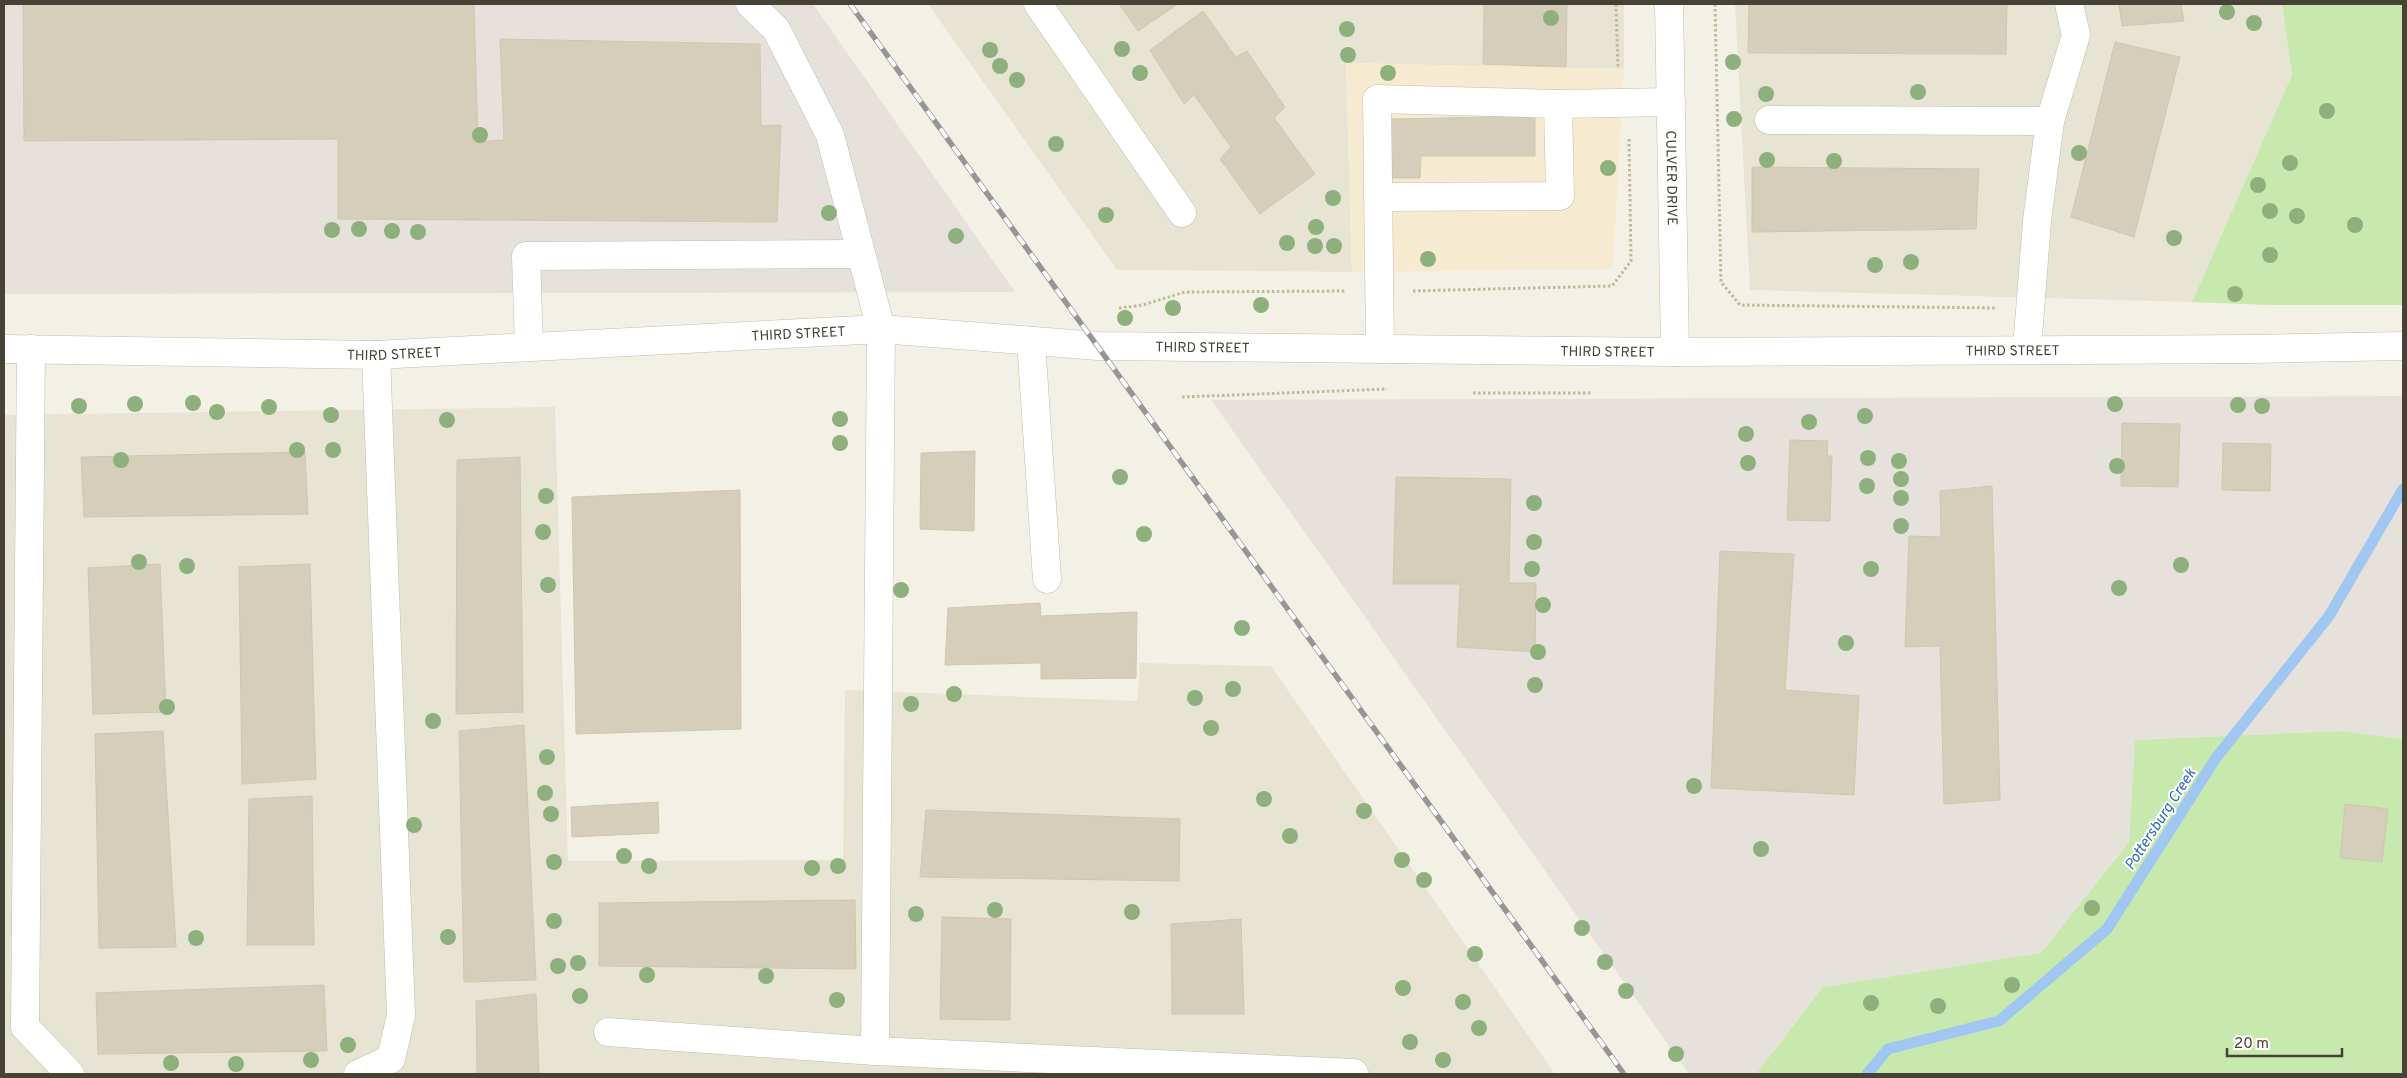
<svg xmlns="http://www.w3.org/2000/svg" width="2407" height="1078" font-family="Overpass,sans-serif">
<rect width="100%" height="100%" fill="#f3f1e6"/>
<g fill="#e8e4d4">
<path d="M928,4H1624V69L1346,63L1352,272L1117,270Z"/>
<path d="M1735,4H2282L2292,75L2192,302L1750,290Z"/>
<path d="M555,407L568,861L843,860L845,690L1137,701L1140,663L1271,666L1555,1074H4V415Z"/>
</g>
<path fill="#f6ebd0" d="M1346,63L1624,69L1613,269L1352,272Z"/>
<g fill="#e6e2db">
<path d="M4,4H813L1015,292L4,294Z"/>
<path d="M2403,396V739L2339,731L2135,740L2129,842L2041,953L1823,987L1756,1074H1689L1211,400Z"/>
</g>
<g fill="#c7e9ad">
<path d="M2282,4H2403V305H2271L2192,302L2292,75Z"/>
<path d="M2339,731L2403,739V1074H1756L1823,987L2041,953L2129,842L2135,740Z"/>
</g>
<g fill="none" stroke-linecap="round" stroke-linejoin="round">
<path stroke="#a0c7f2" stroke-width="11" d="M1867,1074L1888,1049L1999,1021L2107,929L2216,758L2329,616L2403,489"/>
</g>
<g fill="#d5cebb" stroke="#d0c7ae">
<path d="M23,4H474L478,142L504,140L500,39L760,44L761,126L781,125L777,222L338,219V139L24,141Z"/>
<path d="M1119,4H1178L1138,31Z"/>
<path d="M1484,4H1567L1566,67L1483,64Z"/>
<path d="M1749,4H2007L2006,54L1748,53Z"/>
<path d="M2119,4H2181L2184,21L2122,26Z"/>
<path d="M1203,11L1236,57L1247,51L1285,107L1274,118L1315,174L1260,214L1220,159L1231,147L1194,95L1184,104L1150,50Z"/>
<path d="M2115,42L2180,57L2134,237L2071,217Z"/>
<path d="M1535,116V156H1421L1420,178H1391V119Z"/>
<path d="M1752,167L1979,169L1976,229L1752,232Z"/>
<path d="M2122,423L2180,424L2178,487L2121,486Z"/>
<path d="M1790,440L1828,441L1827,456H1832L1830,521L1787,520Z"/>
<path d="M2223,443L2271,444L2270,491L2222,490Z"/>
<path d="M975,451L974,531L920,529L921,453Z"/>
<path d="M305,452L308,514L84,517L81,457Z"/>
<path d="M520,457L523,712L456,714L457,460Z"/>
<path d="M1396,477L1511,479L1509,583H1536L1535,652L1457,647L1460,584H1393Z"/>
<path d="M1992,486L2000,800L1944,804L1940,646L1905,647L1909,536L1941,537L1940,491Z"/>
<path d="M740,490L741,729L576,734L572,497Z"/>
<path d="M1720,551L1794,554L1785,690L1859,696L1854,795L1711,788Z"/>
<path d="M160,564L166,712L93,714L88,568Z"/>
<path d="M310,564L316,779L242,784L239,567Z"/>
<path d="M1040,603L1041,616L1137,612L1136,678L1041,679V663L945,665L948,608Z"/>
<path d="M524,725L536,980L464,982L459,731Z"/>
<path d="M163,731L176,947L99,948L95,734Z"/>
<path d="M312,796L314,945H247L249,799Z"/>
<path d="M658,802L659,833L572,837L571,807Z"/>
<path d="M2345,804L2388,809L2382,862L2340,858Z"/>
<path d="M926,810L1180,819L1179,881L920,877Z"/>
<path d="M855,900L856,969L599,966V903Z"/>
<path d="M942,917L1011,919L1010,1020L940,1019Z"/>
<path d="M1241,919L1244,1014H1172L1171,924Z"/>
<path d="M324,985L327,1051L98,1054L96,993Z"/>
<path d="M536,994L539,1074H477L476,1001Z"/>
</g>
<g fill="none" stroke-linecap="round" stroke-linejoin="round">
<defs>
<g id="minor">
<path d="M750,4L776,29L830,135L881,329L875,1051"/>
<path d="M1038,4L1182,213"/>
<path id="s1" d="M1669,4L1675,352"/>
<path d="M1769,120L2050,121"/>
<path d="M1378,197L1560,196L1558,104"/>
<path d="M1031,341L1047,579"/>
<path d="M529,347L526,256L861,254"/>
<path id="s2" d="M4,349L376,355L881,329L1098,346L1675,352L2254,349L2403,346"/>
<path d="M31,349L25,1027L70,1074"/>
<path d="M1380,349L1377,99L1558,104L1671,102"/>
<path d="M2027,349L2037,221L2050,121L2076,35L2069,4"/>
<path d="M608,1032L875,1051L1354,1073"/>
<path d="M358,1074L391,1059L401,1015L376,355"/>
</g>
</defs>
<use href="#minor" stroke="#c2bdab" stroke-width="29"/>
<g stroke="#c1b899" stroke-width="3" stroke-dasharray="2.5 2.5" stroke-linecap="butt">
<path d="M1616,4L1618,69"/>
<path d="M1715,4L1721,282L1740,305L1996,308"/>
<path d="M1413,291L1612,286L1631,261L1629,137"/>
<path d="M1119,308L1143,305L1185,292L1345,291"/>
<path d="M1473,393H1593"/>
<path d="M1182,397L1387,389"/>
</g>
<use href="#minor" stroke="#fff" stroke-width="28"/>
<defs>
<path id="rail" d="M850,4L1624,1074"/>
</defs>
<use href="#rail" stroke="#969696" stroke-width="5.5"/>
<use href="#rail" stroke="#fff" stroke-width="4" stroke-dasharray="11" stroke-linecap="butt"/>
</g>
<g fill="#8eb07d">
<circle cx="2227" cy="12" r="8"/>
<circle cx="1551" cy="18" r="8"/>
<circle cx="2254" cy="23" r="8"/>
<circle cx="1347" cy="29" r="8"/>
<circle cx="1122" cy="49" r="8"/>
<circle cx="990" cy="50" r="8"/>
<circle cx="1348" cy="55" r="8"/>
<circle cx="1733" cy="62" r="8"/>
<circle cx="1000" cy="66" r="8"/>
<circle cx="1140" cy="73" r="8"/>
<circle cx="1388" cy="73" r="8"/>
<circle cx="1017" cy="80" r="8"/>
<circle cx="1918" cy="92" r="8"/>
<circle cx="1766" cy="94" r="8"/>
<circle cx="2327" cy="111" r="8"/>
<circle cx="1734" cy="119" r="8"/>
<circle cx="480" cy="135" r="8"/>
<circle cx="1056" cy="144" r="8"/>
<circle cx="2079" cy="153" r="8"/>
<circle cx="1767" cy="160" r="8"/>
<circle cx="1834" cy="161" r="8"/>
<circle cx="2290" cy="163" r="8"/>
<circle cx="1608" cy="168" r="8"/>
<circle cx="2258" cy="185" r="8"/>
<circle cx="1333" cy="198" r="8"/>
<circle cx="2270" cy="211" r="8"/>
<circle cx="829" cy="213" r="8"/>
<circle cx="1106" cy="215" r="8"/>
<circle cx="2297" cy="216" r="8"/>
<circle cx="2355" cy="225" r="8"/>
<circle cx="1316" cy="227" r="8"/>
<circle cx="359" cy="229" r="8"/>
<circle cx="332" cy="230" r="8"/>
<circle cx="392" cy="231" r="8"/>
<circle cx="418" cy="232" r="8"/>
<circle cx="956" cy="236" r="8"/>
<circle cx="2174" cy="238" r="8"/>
<circle cx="1287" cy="243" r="8"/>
<circle cx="1315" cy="246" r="8"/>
<circle cx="1334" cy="246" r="8"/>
<circle cx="2270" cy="255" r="8"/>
<circle cx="1428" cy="259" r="8"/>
<circle cx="1911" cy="262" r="8"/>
<circle cx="1875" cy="265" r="8"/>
<circle cx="2235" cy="294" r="8"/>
<circle cx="1261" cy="305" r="8"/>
<circle cx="1173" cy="308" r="8"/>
<circle cx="1125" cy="318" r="8"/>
<circle cx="193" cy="403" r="8"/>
<circle cx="135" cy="404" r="8"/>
<circle cx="2115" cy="404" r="8"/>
<circle cx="2238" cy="405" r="8"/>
<circle cx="79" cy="406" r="8"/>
<circle cx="2262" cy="406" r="8"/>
<circle cx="269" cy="407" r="8"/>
<circle cx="217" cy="412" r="8"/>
<circle cx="331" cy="415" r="8"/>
<circle cx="1865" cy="416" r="8"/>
<circle cx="840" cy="419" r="8"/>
<circle cx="447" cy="420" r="8"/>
<circle cx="1809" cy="422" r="8"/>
<circle cx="1746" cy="434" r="8"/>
<circle cx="840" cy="443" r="8"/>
<circle cx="297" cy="450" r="8"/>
<circle cx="333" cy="450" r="8"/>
<circle cx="1868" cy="458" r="8"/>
<circle cx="121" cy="460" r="8"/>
<circle cx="1899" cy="461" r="8"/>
<circle cx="1748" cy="463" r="8"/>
<circle cx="2117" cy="466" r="8"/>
<circle cx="1120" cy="477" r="8"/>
<circle cx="1901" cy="479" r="8"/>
<circle cx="1867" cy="486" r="8"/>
<circle cx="546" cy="496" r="8"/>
<circle cx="1901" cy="498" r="8"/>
<circle cx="1534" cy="503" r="8"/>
<circle cx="1901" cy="526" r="8"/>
<circle cx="543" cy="532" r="8"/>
<circle cx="1144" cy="534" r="8"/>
<circle cx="1534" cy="542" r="8"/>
<circle cx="139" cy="562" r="8"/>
<circle cx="2181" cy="565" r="8"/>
<circle cx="187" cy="566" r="8"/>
<circle cx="1532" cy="569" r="8"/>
<circle cx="1871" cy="569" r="8"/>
<circle cx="548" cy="585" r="8"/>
<circle cx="2119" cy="588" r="8"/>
<circle cx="901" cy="590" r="8"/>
<circle cx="1543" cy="605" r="8"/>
<circle cx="1242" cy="628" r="8"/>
<circle cx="1846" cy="643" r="8"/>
<circle cx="1538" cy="652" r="8"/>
<circle cx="1535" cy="685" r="8"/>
<circle cx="1233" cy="689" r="8"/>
<circle cx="954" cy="694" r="8"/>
<circle cx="1195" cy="698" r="8"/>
<circle cx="911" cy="704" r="8"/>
<circle cx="167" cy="707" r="8"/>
<circle cx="433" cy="721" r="8"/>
<circle cx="1211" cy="728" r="8"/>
<circle cx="547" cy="757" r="8"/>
<circle cx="1694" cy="786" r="8"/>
<circle cx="545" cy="793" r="8"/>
<circle cx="1264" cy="799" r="8"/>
<circle cx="1364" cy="811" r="8"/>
<circle cx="551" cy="814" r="8"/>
<circle cx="414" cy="825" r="8"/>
<circle cx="1290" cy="836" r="8"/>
<circle cx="1761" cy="849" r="8"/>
<circle cx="624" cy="856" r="8"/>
<circle cx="1402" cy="860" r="8"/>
<circle cx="554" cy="862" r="8"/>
<circle cx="649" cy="866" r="8"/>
<circle cx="838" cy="866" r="8"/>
<circle cx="812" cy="868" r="8"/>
<circle cx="1424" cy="880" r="8"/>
<circle cx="2092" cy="908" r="8"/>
<circle cx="995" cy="910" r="8"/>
<circle cx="1132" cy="912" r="8"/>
<circle cx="916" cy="914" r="8"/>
<circle cx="554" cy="921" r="8"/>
<circle cx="1582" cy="928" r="8"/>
<circle cx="448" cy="937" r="8"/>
<circle cx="196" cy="938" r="8"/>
<circle cx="1475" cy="954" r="8"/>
<circle cx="1605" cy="962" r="8"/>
<circle cx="578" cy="963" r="8"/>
<circle cx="558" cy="966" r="8"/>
<circle cx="647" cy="975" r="8"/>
<circle cx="766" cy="976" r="8"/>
<circle cx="2012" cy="985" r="8"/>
<circle cx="1403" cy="988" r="8"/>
<circle cx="1626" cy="991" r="8"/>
<circle cx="580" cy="996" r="8"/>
<circle cx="837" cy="1000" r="8"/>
<circle cx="1463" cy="1002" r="8"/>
<circle cx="1871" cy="1003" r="8"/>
<circle cx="1938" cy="1006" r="8"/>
<circle cx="1479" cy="1028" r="8"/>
<circle cx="1410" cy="1042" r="8"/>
<circle cx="348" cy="1045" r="8"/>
<circle cx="1676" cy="1054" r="8"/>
<circle cx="311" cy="1060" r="8"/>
<circle cx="1443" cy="1060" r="8"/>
<circle cx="171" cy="1063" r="8"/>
<circle cx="236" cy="1064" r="8"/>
</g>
<g text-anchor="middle" stroke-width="4" stroke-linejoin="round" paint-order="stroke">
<g font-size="14" fill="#464235" stroke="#fff">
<text dy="5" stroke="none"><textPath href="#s1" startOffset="174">CULVER DRIVE</textPath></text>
<text dy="5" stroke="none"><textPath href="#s2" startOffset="795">THIRD STREET</textPath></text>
<text dy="5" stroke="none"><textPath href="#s2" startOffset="1200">THIRD STREET</textPath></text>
<text dy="5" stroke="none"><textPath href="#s2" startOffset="2010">THIRD STREET</textPath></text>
<text dy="5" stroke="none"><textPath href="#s2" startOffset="1605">THIRD STREET</textPath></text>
<text dy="5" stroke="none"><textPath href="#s2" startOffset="390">THIRD STREET</textPath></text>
</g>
<g font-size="15" font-style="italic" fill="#2b6ab5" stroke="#fff">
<text transform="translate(2160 819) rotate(-57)" y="5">Pottersburg Creek</text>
</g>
</g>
<rect width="2407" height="1078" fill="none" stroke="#464235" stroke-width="10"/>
<path d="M2227 1048v8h115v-8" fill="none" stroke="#464235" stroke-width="2.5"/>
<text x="2234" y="1048" font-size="15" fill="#464235" stroke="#ffffff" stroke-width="4" paint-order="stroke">20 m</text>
</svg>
